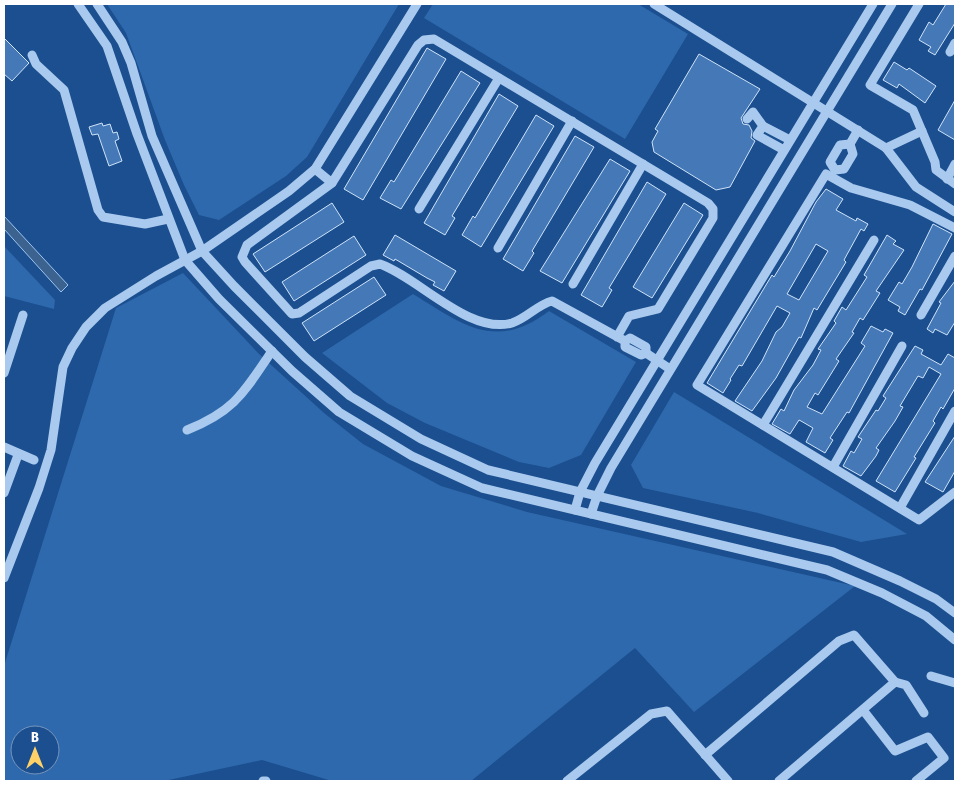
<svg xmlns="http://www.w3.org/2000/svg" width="959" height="785" font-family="'Fira Sans Condensed',sans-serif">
<rect width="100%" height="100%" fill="#1b4f8f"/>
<g fill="#2e69ad" fill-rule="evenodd">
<path d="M107,4H399L307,157L286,176L219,220L199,215L184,185L165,140L126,33Z"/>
<path d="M433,4H638L688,34L625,139L424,18Z"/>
<path d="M4,246L55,300L54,309L4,296Z"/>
<path d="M183,273L258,353L324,413L363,444L441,486L527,512L855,586L694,712L635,648L471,781H332L262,760L164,781H4V666L116,308ZM20,735H50V765H20Z"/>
<path d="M413,294C462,324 495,352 549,311L636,362L581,455L549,468L519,462L425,423L387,403L322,353Z"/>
<path d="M674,392L907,534L861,542L758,513L643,488L631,465Z"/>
</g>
<path fill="#3c6290" stroke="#9cc4f0" d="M4,216L68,285L61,292L4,229Z"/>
<g fill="#4478b7" stroke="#cfe3fa" fill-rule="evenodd">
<path d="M946,4H955V23L935,55L928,51L931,47L919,40L929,22L933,25Z"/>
<path d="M4,38L29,63L12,81L4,74Z"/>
<path d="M427,48L446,59L363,200L344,189Z"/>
<path d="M699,54L760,89L741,118L743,124L749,125L752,131L751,138L755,141L730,187L716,190L654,152L652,142L658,131L655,129Z"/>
<path d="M894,62L907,70L909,68L936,86L925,103L899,84L897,88L883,80Z"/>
<path d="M461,71L480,83L401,209L380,198L391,180L394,182Z"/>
<path d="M499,94L518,106L452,216L455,218L445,235L424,223Z"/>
<path d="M955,100V140L938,130Z"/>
<path d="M536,115L554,126L481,247L462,235L473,216L475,218Z"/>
<path d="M102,123L103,126L110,124L113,133L117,132L119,139L115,141L122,161L109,166L98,134L92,135L89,127Z"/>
<path d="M575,136L594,147L532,251L534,253L523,271L503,259Z"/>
<path d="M610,159L630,171L562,283L540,271Z"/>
<path d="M647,182L666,194L609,288L612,290L602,307L581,295Z"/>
<path d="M826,189L843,199L836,210L856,221L857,218L868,224L864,231L861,229L844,260L846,262L817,310L814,308L801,338L799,337L776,378L752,411L735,401L762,361L776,332L782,327L790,313L777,306L742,366L739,365L730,379L731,380L723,393L707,383L772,275L774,277L790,251L816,202ZM816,244L828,251L799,300L787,294Z"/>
<path d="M332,203L344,222L265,272L253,254Z"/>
<path d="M684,203L703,215L652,298L633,287Z"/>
<path d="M933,224L952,234L922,290L920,289L905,315L898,311L900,307L888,300L899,282L902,284L912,267Z"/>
<path d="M395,235L456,271L444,291L433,285L435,282L427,278L395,259L394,261L383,255Z"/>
<path d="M887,235L896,241L893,244L904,250L876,291L880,293L863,320L860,318L852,332L854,333L836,359L839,361L818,395L815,393L807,407L822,414L865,346L861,343L871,326L883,332L885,329L893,333L849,413L847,412L830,438L833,440L825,453L806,442L813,428L801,421L799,420L790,434L772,424L781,409L784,411L794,390L813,365L821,350L818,349L836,323L834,321L842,307L846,310L867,277L864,275Z"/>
<path d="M354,236L366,255L294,301L282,282Z"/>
<path d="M374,277L386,295L314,341L302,323Z"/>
<path d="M955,281V322L947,335L935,329L933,333L927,329L941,303L939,302Z"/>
<path d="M915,346L923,350L921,354L941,365L948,354L955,358V388L943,409L941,407L933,421L935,423L914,457L916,458L895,492L876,481L941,374L929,367L923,378L918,376L900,406L903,407L895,421L876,448L879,450L876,456L861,476L843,466L851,451L854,453L862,439L858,437L876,410L878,411L886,398L883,396Z"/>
<path d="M955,436V471L943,492L925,482Z"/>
</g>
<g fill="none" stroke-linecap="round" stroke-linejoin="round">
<g stroke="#a9c9ee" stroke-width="9">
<path d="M78,4L107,46L137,134L185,260L219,299L292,371L339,412L412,456L482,488L827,570L882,593L926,616L955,640"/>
<path d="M97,4L122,42L131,63L152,136L202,251L234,286L305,357L350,396L421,439L488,470L833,552L900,581L936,599L955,613"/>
<path d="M654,4L886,148L916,187L955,212"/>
<path d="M919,4L870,85L913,110L935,162L936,170L955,184"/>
<path d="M950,52L955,43"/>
<path d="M32,55L36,64L64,90L98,210L103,217L145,224L168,219"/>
<path d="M747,119L753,112L763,126L757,135L784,150"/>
<path d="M763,126L790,140"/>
<path d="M886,148L922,131"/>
<path d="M315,169L332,183"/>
<path d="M835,170L844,169L853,154L850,144L858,130"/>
<path d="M835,170L830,162L840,145L850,144"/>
<path d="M947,179L955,164"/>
<path d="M419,209L499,78"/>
<path d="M955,228L910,205L851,188L826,174L697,385L919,520L955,492"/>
<path d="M498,248L572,121"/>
<path d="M573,284L643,164"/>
<path d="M921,315L955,256"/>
<path d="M617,337L629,316L658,309L713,218V209L708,203L434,39L424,40L418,45L332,183L247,245L242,257L245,262L292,314L299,313L371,266L380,264C419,278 469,335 512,323C527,318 537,305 552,301L625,341V347L641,355L646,353L670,369"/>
<path d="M625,341L630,338L646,347V353"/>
<path d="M4,373L23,315"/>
<path d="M763,425L874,240"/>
<path d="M187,430C235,411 244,392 272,351"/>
<path d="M4,447L34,460"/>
<path d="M833,467L902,346"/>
<path d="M4,493L18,455"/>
<path d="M900,508L955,411"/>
<path d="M575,510L580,492L595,463L873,4"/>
<path d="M591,514L597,496L611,468L892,4"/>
<path d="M4,578L39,488L51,450L63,367L72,348L86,327L105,308L156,276L202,251L289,191L315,169L417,4"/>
<path d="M931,676L955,683"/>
<path d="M895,682L906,685L924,713"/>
<path d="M863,710L895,751L928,737L944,758L916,781"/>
<path d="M705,755L839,641L854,635L895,682L779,781"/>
<path d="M263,781H266"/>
<path d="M567,781L651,714L667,711L728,781"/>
</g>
</g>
<rect width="959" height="785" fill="none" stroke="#ffffff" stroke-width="10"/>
<g transform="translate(35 750)"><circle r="24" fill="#1b4f8f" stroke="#7695bc"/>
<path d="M0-4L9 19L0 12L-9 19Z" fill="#ffd166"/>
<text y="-8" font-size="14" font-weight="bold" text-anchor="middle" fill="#ffffff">B</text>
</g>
</svg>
